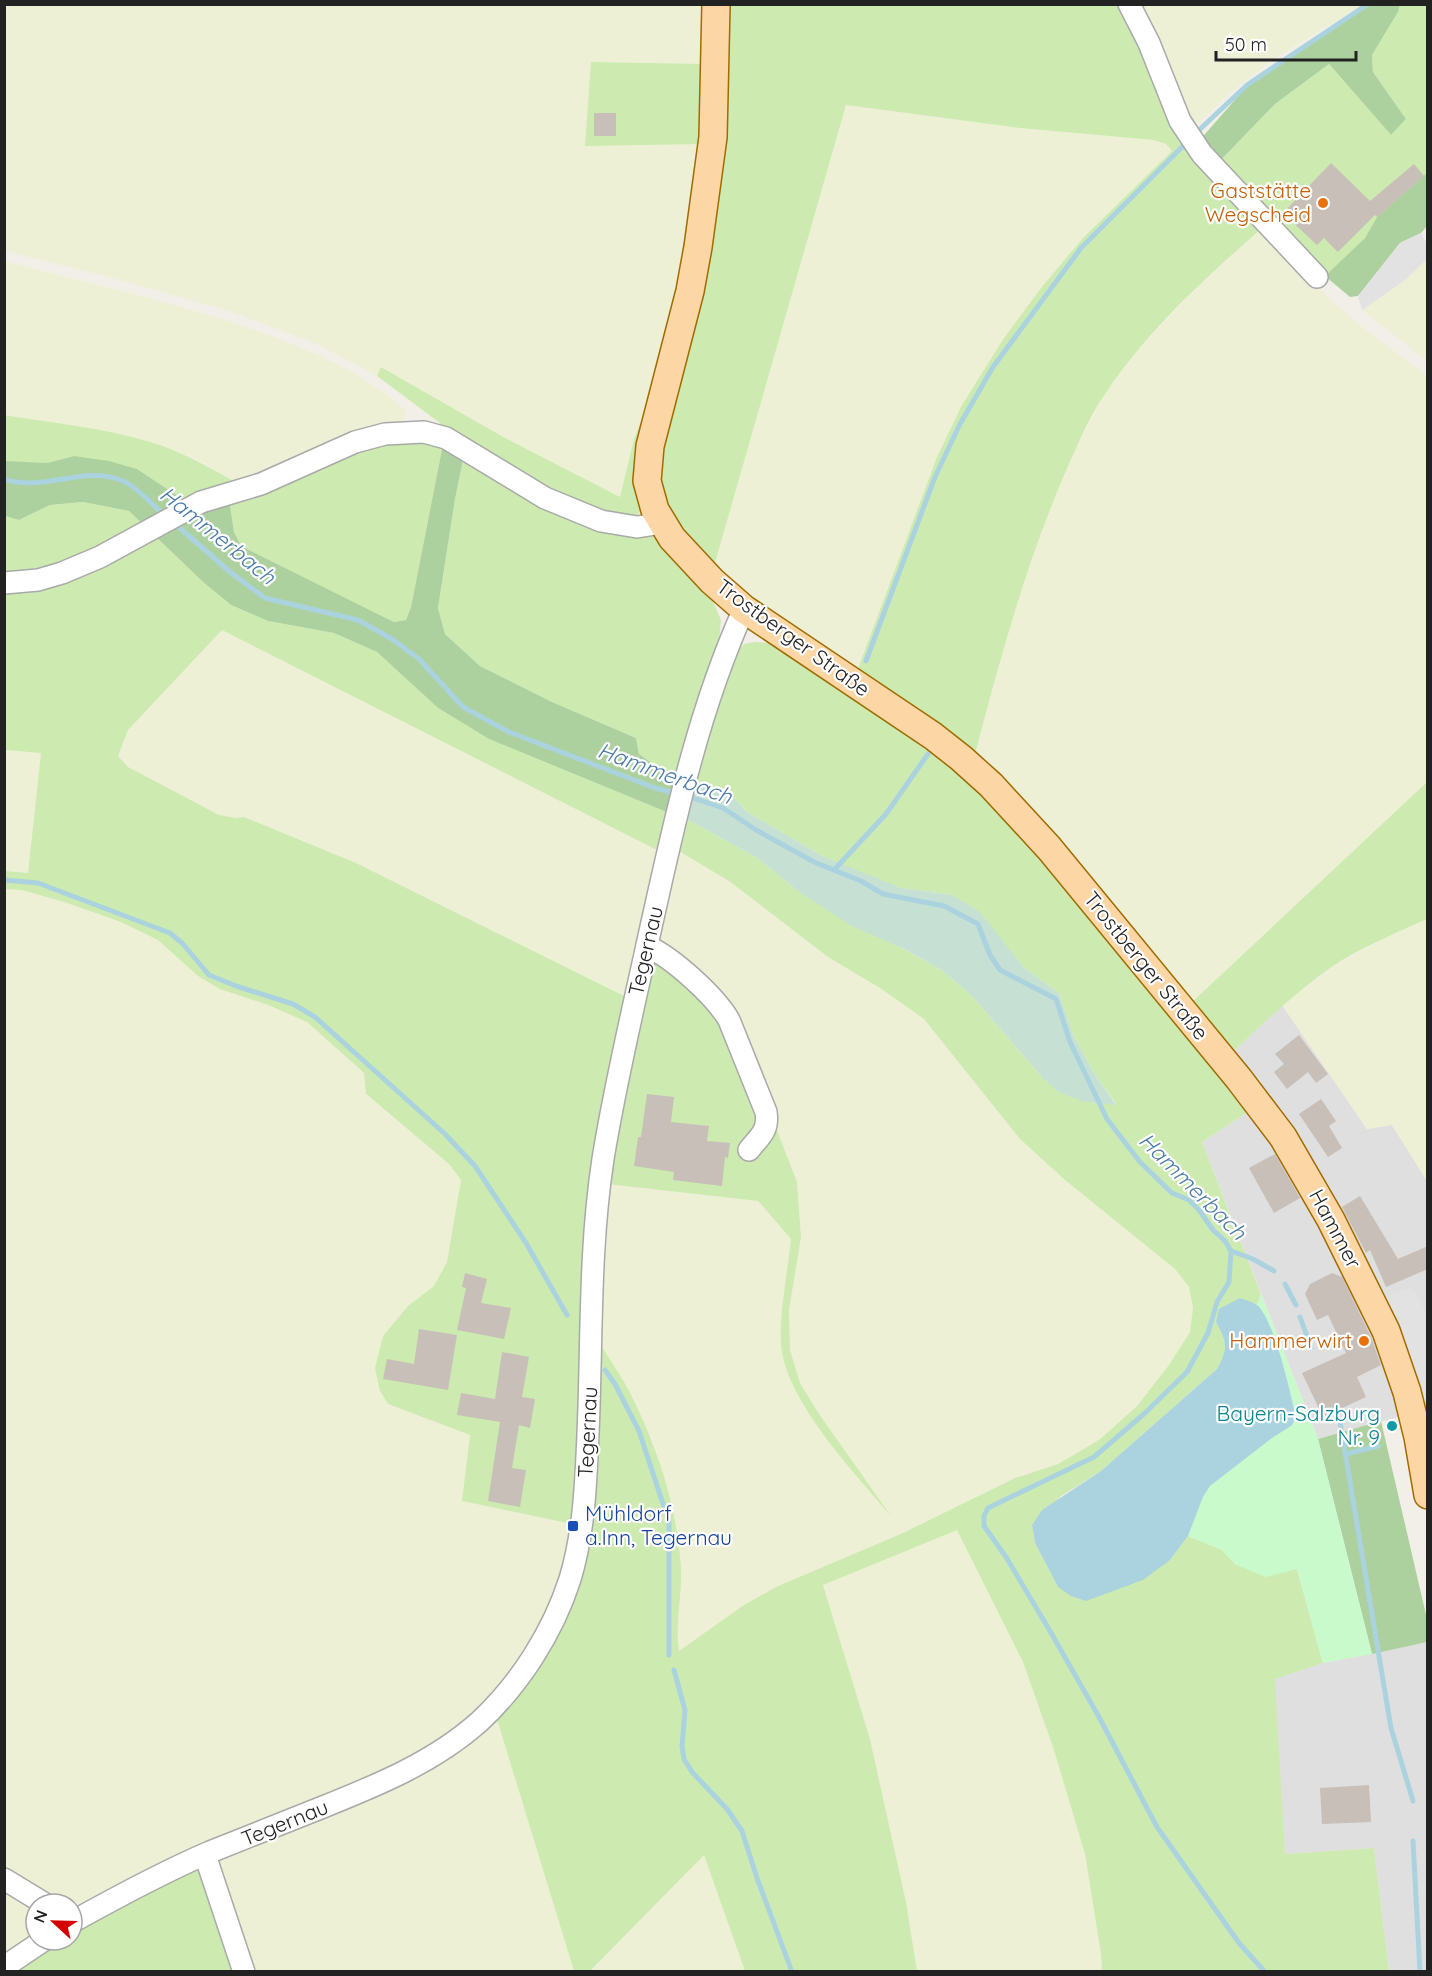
<svg xmlns="http://www.w3.org/2000/svg" width="1432" height="1976" font-family="Quicksand,sans-serif">
<rect width="100%" height="100%" fill="#f2efe9"/>
<g fill="#e0dfdf">
<path d="M1282,1005L1367,1129L1392,1125L1427,1181V1409L1318,1439L1202,1142L1254,1108L1232,1053Z"/>
<path d="M1427,1642V1971H1389L1374,1848L1285,1854L1274,1679L1323,1663Z"/>
</g>
<g fill="#eef0d5">
<path d="M4,5H704L706,64L591,62L701,144L684,271L647,407L634,439L620,497L505,438L382,367L377,376L317,344L229,311L112,278L5,251Z"/>
<path d="M1133,5H1363L1275,58L1230,93L1191,130Z"/>
<path d="M846,105L1020,128L1155,140L1166,144L1172,151L1083,238L1041,288L1004,338L962,405L937,457L856,674L713,570Z"/>
<path d="M1261,229L1331,300L1360,325L1427,376V782L1190,1004L974,758L1013,614L1048,512L1078,444L1104,395L1141,346L1205,279Z"/>
<path d="M1427,259V361L1362,310L1404,281Z"/>
<path d="M4,261L149,298L219,318L269,335L321,356L354,373L387,395L405,410V418L401,424L239,484L196,459L167,448L125,435L5,415Z"/>
<path d="M222,630L661,852L628,998L356,863L245,817L236,818L219,815L128,767L118,756L128,730Z"/>
<path d="M4,750L41,753L28,873L5,871Z"/>
<path d="M677,850L729,881L828,957L881,988L924,1019L1020,1139L1065,1180L1175,1269L1189,1287L1193,1308L1190,1332L1169,1365L1137,1406L1099,1440L1058,1464L1015,1478L903,1533L778,1586L679,1652L673,1512L655,1446L634,1400L600,1344L607,1184L758,1201L791,1239L781,1344L804,1408L884,1508L819,1414L800,1383L790,1350L789,1310L801,1237L797,1182L737,1027L658,942Z"/>
<path d="M5,889L22,890L64,902L121,922L158,940L198,976L307,1022L364,1074L366,1095L449,1164L461,1180L447,1262L434,1286L408,1306L388,1404L470,1435L463,1501L572,1524L557,1586L530,1647L494,1694L461,1725L411,1760L92,1901L71,1904L54,1899L5,1873Z"/>
<path d="M1427,919V1181L1392,1125L1367,1129L1282,1005L1335,965L1385,938Z"/>
<path d="M957,1529L1023,1662L1053,1747L1085,1854L1101,1954L1102,1971H917L906,1902L870,1739L823,1585Z"/>
<path d="M496,1716L574,1971H252L212,1861Z"/>
<path d="M704,1854L745,1971L590,1972Z"/>
<path d="M4,1889L28,1903L36,1911V1935L4,1958Z"/>
</g>
<g fill="#cdebb0">
<path d="M725,5H1124L1149,57L1261,229C1204,279 1147,331 1105,394C1087,420 1075,451 1062,480C1024,570 999,663 974,758L856,674L937,457L962,405L1004,338L1041,288L1083,238L1172,151L1166,144L1154,140L1020,128L846,105L713,570L694,552L659,489L662,426Z"/>
<path d="M1400,5H1425L1428,8L1427,173L1377,217L1365,238L1325,276L1217,164L1275,104L1329,64L1391,135L1406,119L1373,72L1372,55L1398,12Z"/>
<path d="M591,62L706,64L701,144L585,146Z"/>
<path d="M381,367L505,438L620,497L634,439L647,407L643,508L637,516L650,535L664,542L708,590L721,620L719,642L675,780L639,754L636,738L552,702L480,666L445,634L438,608L455,499L464,455L468,444L377,376Z"/>
<path d="M4,415C59,424 116,429 168,448C193,458 216,471 239,484L184,500L137,469L74,456L47,463L6,462L4,461Z"/>
<path d="M380,439L443,444L411,607L406,620L394,622L241,546L234,532L229,498Z"/>
<path d="M83,502L129,511L203,582L231,605L268,621L334,633L377,652L438,708L489,739L669,813L661,852L222,630L128,730L118,756L128,767L219,815L236,818L244,817L356,863L628,998L577,1444L572,1524L462,1501L470,1435L388,1404L380,1391L375,1368L383,1336L408,1306L434,1286L447,1262L461,1180L449,1164L366,1094L364,1073L307,1022L268,1005L220,989L198,976L158,940L121,922L64,902L22,890L5,889V871L28,873L41,753L5,750V516L19,520L50,505Z"/>
<path d="M755,642L772,643L924,739L979,786L1254,1108L1202,1142L1261,1294L1257,1305L1240,1298L1216,1322C1227,1343 1228,1348 1217,1369L1101,1471L1061,1496L1032,1525L1035,1543L1058,1587L1170,1560L1188,1536L1222,1550L1236,1565L1297,1569L1323,1663L1275,1679L1285,1854L1374,1848L1389,1971H1102L1101,1954L1085,1854L1053,1747L1023,1662L957,1530L823,1585L870,1739L906,1902L917,1971H745L704,1855L590,1971H574L496,1716L583,1568L594,1507L599,1459L600,1344C612,1363 626,1383 635,1403C660,1454 678,1513 681,1569C682,1597 675,1624 679,1651L744,1605L778,1586L903,1533L1015,1478L1058,1464L1099,1440L1137,1406L1169,1365L1190,1332L1193,1308L1189,1287L1175,1269L1065,1180L1020,1139L924,1019L880,988L828,957L729,881L677,850L685,818L759,859L799,892L942,970L972,996L1041,1076L1116,1104L1094,1073L1074,1037L1059,993L1024,968L1004,945L952,895L901,888L864,874L822,856L747,812L731,794L693,785L734,654L744,644Z"/>
<path d="M1427,782V919C1396,933 1362,947 1333,966C1296,992 1264,1022 1232,1053L1190,1004Z"/>
<path d="M658,942L737,1027L797,1182L801,1237L789,1310L790,1350L800,1383L819,1414L891,1516C855,1473 785,1401 781,1344C779,1314 788,1270 791,1239L758,1201L607,1184L616,1121Z"/>
<path d="M202,1866L240,1972H13L60,1940H72V1932L94,1917Z"/>
</g>
<g fill="#add19e">
<path d="M1364,5H1400L1398,12L1372,55L1373,72L1406,119L1391,135L1329,64L1275,104L1217,164L1198,142L1255,77Z"/>
<path d="M1427,173V226L1421,233L1400,243L1358,296L1350,297L1325,276L1365,238L1377,217Z"/>
<path d="M443,444L464,455L455,499L438,608L445,634L480,666L552,702L636,738L639,754L675,780L669,813L489,739L438,708L377,652L334,633L268,621L231,605L203,582L129,511L83,502L50,505L19,520L5,516L4,461L47,463L74,456L109,461L137,469L184,500L229,498L234,532L241,546L394,622L406,620L411,607Z"/>
<path d="M1381,1421L1427,1619V1642L1372,1654L1318,1439Z"/>
</g>
<path fill="#c6e0d4" d="M700,784L731,794L747,812L822,856L901,888L952,895L980,912L1024,968L1059,993L1074,1037L1094,1073L1116,1105L1081,1101L1057,1091L1041,1076L972,996L942,970L904,949L852,926L799,892L759,859L685,818L693,785Z"/>
<path fill="#c8facc" d="M1261,1294L1318,1439L1372,1654L1323,1663L1297,1569L1266,1577L1236,1565L1222,1550L1188,1536L1203,1497L1210,1486L1272,1438L1291,1426L1296,1420C1289,1380 1278,1340 1257,1305Z"/>
<g fill="#e2e2e2">
<path d="M1421,233L1427,244V259L1404,281L1362,310L1358,296L1400,243Z"/>
<path d="M1411,1287L1427,1313V1407L1422,1408L1413,1364L1384,1297Z"/>
</g>
<path fill="#aad3df" d="M1240,1298C1245,1300 1253,1302 1257,1305C1274,1319 1292,1397 1296,1419L1291,1426L1272,1438L1210,1486L1203,1497L1188,1536L1170,1560L1143,1580L1086,1601L1071,1596L1058,1587L1035,1543L1032,1525L1042,1510L1101,1471L1217,1369C1228,1348 1227,1343 1216,1322L1219,1309Z"/>
<g fill="none" stroke-linecap="round" stroke-linejoin="round">
<g stroke="#aad3df" stroke-width="5">
<path d="M1197,132L1247,85L1368,4"/>
<path d="M4,479C44,493 83,464 123,481C136,486 154,506 165,516"/>
<path d="M173,522L230,572L265,598L358,620L392,639L419,659L463,707L509,732L655,788L678,794"/>
<path d="M866,661L935,477L960,424L993,367L1081,248L1183,146"/>
<path d="M687,796L723,808L756,830L814,862L861,881L883,894L944,906L978,924L990,955L1000,970L1056,999L1070,1042L1107,1119L1140,1162L1172,1193L1189,1200L1199,1210L1213,1230L1225,1241L1231,1251L1253,1259L1274,1271"/>
<path d="M834,870L886,814L928,754"/>
<path d="M4,880L38,883L170,933L183,944L209,975L236,986L293,1004L315,1017L445,1134L475,1166L526,1243L567,1315"/>
<path d="M1231,1251L1229,1282L1217,1302L1208,1333L1187,1372L1145,1413L1094,1457L988,1508L984,1516V1526L1006,1557L1050,1631L1099,1717L1157,1827L1239,1943L1265,1972"/>
<path d="M1285,1284L1296,1305"/>
<path d="M1300,1317L1311,1347"/>
<path d="M605,1370L615,1384L639,1431L669,1522V1655"/>
<path d="M1340,1422L1391,1728L1413,1801"/>
<path d="M1346,1454L1378,1446"/>
<path d="M674,1670L685,1710L682,1746L684,1759L692,1772L727,1809L742,1831L757,1878L792,1972"/>
<path d="M1413,1841L1420,1972"/>
</g>
</g>
<g fill="#c7bfb8">
<rect x="594" y="113" width="22" height="23"/>
<path d="M1331,163L1370,201L1414,164L1424,176L1377,217L1375,215L1338,252L1324,238L1317,245L1283,213Z"/>
<path d="M1299,1035L1328,1074L1316,1083L1308,1072L1287,1089L1274,1072L1284,1064L1275,1054Z"/>
<path d="M647,1094L674,1097L671,1122L709,1126L707,1141L730,1143L728,1158L725,1157L722,1186L673,1180L674,1172L634,1166L638,1137H641Z"/>
<path d="M1321,1099L1336,1121L1329,1126L1342,1148L1328,1157L1299,1114Z"/>
<path d="M1275,1154L1300,1198L1274,1213L1249,1168Z"/>
<path d="M1360,1196L1398,1259L1428,1246V1269L1386,1287L1370,1250L1366,1253L1342,1207Z"/>
<path d="M465,1273L487,1279L481,1303L511,1308L504,1339L457,1330L466,1288L462,1287Z"/>
<path d="M1332,1273L1342,1277L1371,1337L1381,1365L1357,1377L1366,1397L1323,1417L1302,1373L1346,1353L1328,1315L1317,1320L1305,1294L1310,1284Z"/>
<path d="M419,1329L457,1335L448,1390L383,1379L387,1359L414,1364Z"/>
<path d="M502,1352L529,1357L522,1397L535,1399L530,1428L519,1425L512,1468L526,1470L520,1507L488,1501L500,1422L457,1415L461,1393L495,1399Z"/>
<path d="M1369,1785L1371,1822L1322,1824L1320,1788Z"/>
</g>
<g fill="none" stroke-linecap="round" stroke-linejoin="round">
<defs>
<g id="minor">
<path d="M1129,4L1149,43L1180,121L1202,154L1317,277"/>
<path d="M4,583L38,580L62,573L100,557L201,502L261,484L355,442L385,434L424,432L446,438L545,498L601,521L637,527L662,523"/>
<path d="M647,946C673,958 715,996 729,1020L766,1112C769,1131 760,1136 749,1150"/>
<path d="M205,1855L244,1972"/>
<path d="M4,1879L45,1904"/>
<path d="M72,1922C117,1897 163,1872 210,1852C248,1837 285,1822 323,1807C378,1785 434,1762 479,1722C520,1684 553,1632 570,1579C584,1533 586,1483 588,1434C592,1343 589,1250 603,1159C615,1084 633,1010 649,936C674,824 697,713 744,609"/>
<path d="M4,1967L44,1940"/>
</g>
<path id="major" d="M716,4L713,137L698,247L690,291L650,446L647,481L655,510L672,538L712,581L744,609L933,736L961,758L991,785L1049,848L1239,1079L1283,1137L1331,1220L1386,1331L1407,1392L1418,1437L1428,1495"/>
</defs>
<use href="#minor" stroke="#a9a9a9" stroke-width="24"/>
<use href="#major" stroke="#a06b00" stroke-width="30"/>
<use href="#minor" stroke="#fff" stroke-width="21"/>
<use href="#major" stroke="#fcd6a4" stroke-width="27"/>
</g>
<g fill="#e8710a" stroke="#fff" stroke-width="2">
<circle cx="1323" cy="203" r="6"/>
<circle cx="1364" cy="1341" r="6"/>
</g>
<circle fill="#0f9aa8" stroke="#fff" stroke-width="2" cx="1392" cy="1426" r="6"/>
<rect fill="#1a4fb4" stroke="#fff" stroke-width="2" x="567" y="1520" width="12" height="12" rx="3"/>
<g text-anchor="middle" stroke-width="4.5" stroke-linejoin="round" paint-order="stroke">
<g font-size="21" fill="#c56008" stroke="#fff" text-anchor="end">
<text x="1311" y="198">Gaststätte<tspan x="1311" dy="24">Wegscheid</tspan></text>
<text x="1352" y="1348">Hammerwirt</text>
</g>
<g font-size="21" fill="#222" stroke="#fff">
<text transform="translate(793 638) rotate(36)" y="7">Trostberger Straße</text>
<text transform="translate(646 951) rotate(-77)" y="7">Tegernau</text>
<text transform="translate(1146 966) rotate(51)" y="7">Trostberger Straße</text>
<text transform="translate(1335 1229) rotate(62)" y="7">Hammer</text>
<text transform="translate(588 1432) rotate(-87)" y="7">Tegernau</text>
<text transform="translate(285 1823) rotate(-22)" y="7">Tegernau</text>
</g>
<g font-size="21" fill="#0d838f" stroke="#fff" text-anchor="end">
<text x="1380" y="1421">Bayern-Salzburg<tspan x="1380" dy="24">Nr. 9</tspan></text>
</g>
<g font-size="21" fill="#164399" stroke="#fff" text-anchor="start">
<text x="585" y="1521">Mühldorf<tspan x="585" dy="24">a.Inn, Tegernau</tspan></text>
</g>
<g font-size="22" font-style="italic" fill="#4a7aab" stroke="#fff">
<text transform="translate(218 535) rotate(39)" y="8">Hammerbach</text>
<text transform="translate(665 773) rotate(20)" y="8">Hammerbach</text>
<text transform="translate(1193 1186) rotate(45)" y="8">Hammerbach</text>
</g>
</g>
<rect width="1432" height="1976" fill="none" stroke="#222222" stroke-width="12"/>
<g transform="translate(54 1922) rotate(292)"><circle r="28" fill="#ffffff" stroke="#a7a7a7" stroke-width="1.5"/>
<path d="M0-4.5L10 22L0 15L-10 22Z" fill="#d40000"/>
<text y="-9" font-size="16" font-weight="bold" text-anchor="middle" fill="#222222">N</text>
</g>
<path d="M1216 51v9h140v-9" fill="none" stroke="#222222" stroke-width="3"/>
<text x="1225" y="51" font-size="18" fill="#222222" stroke="#ffffff" stroke-width="4.5" paint-order="stroke">50 m</text>
</svg>
